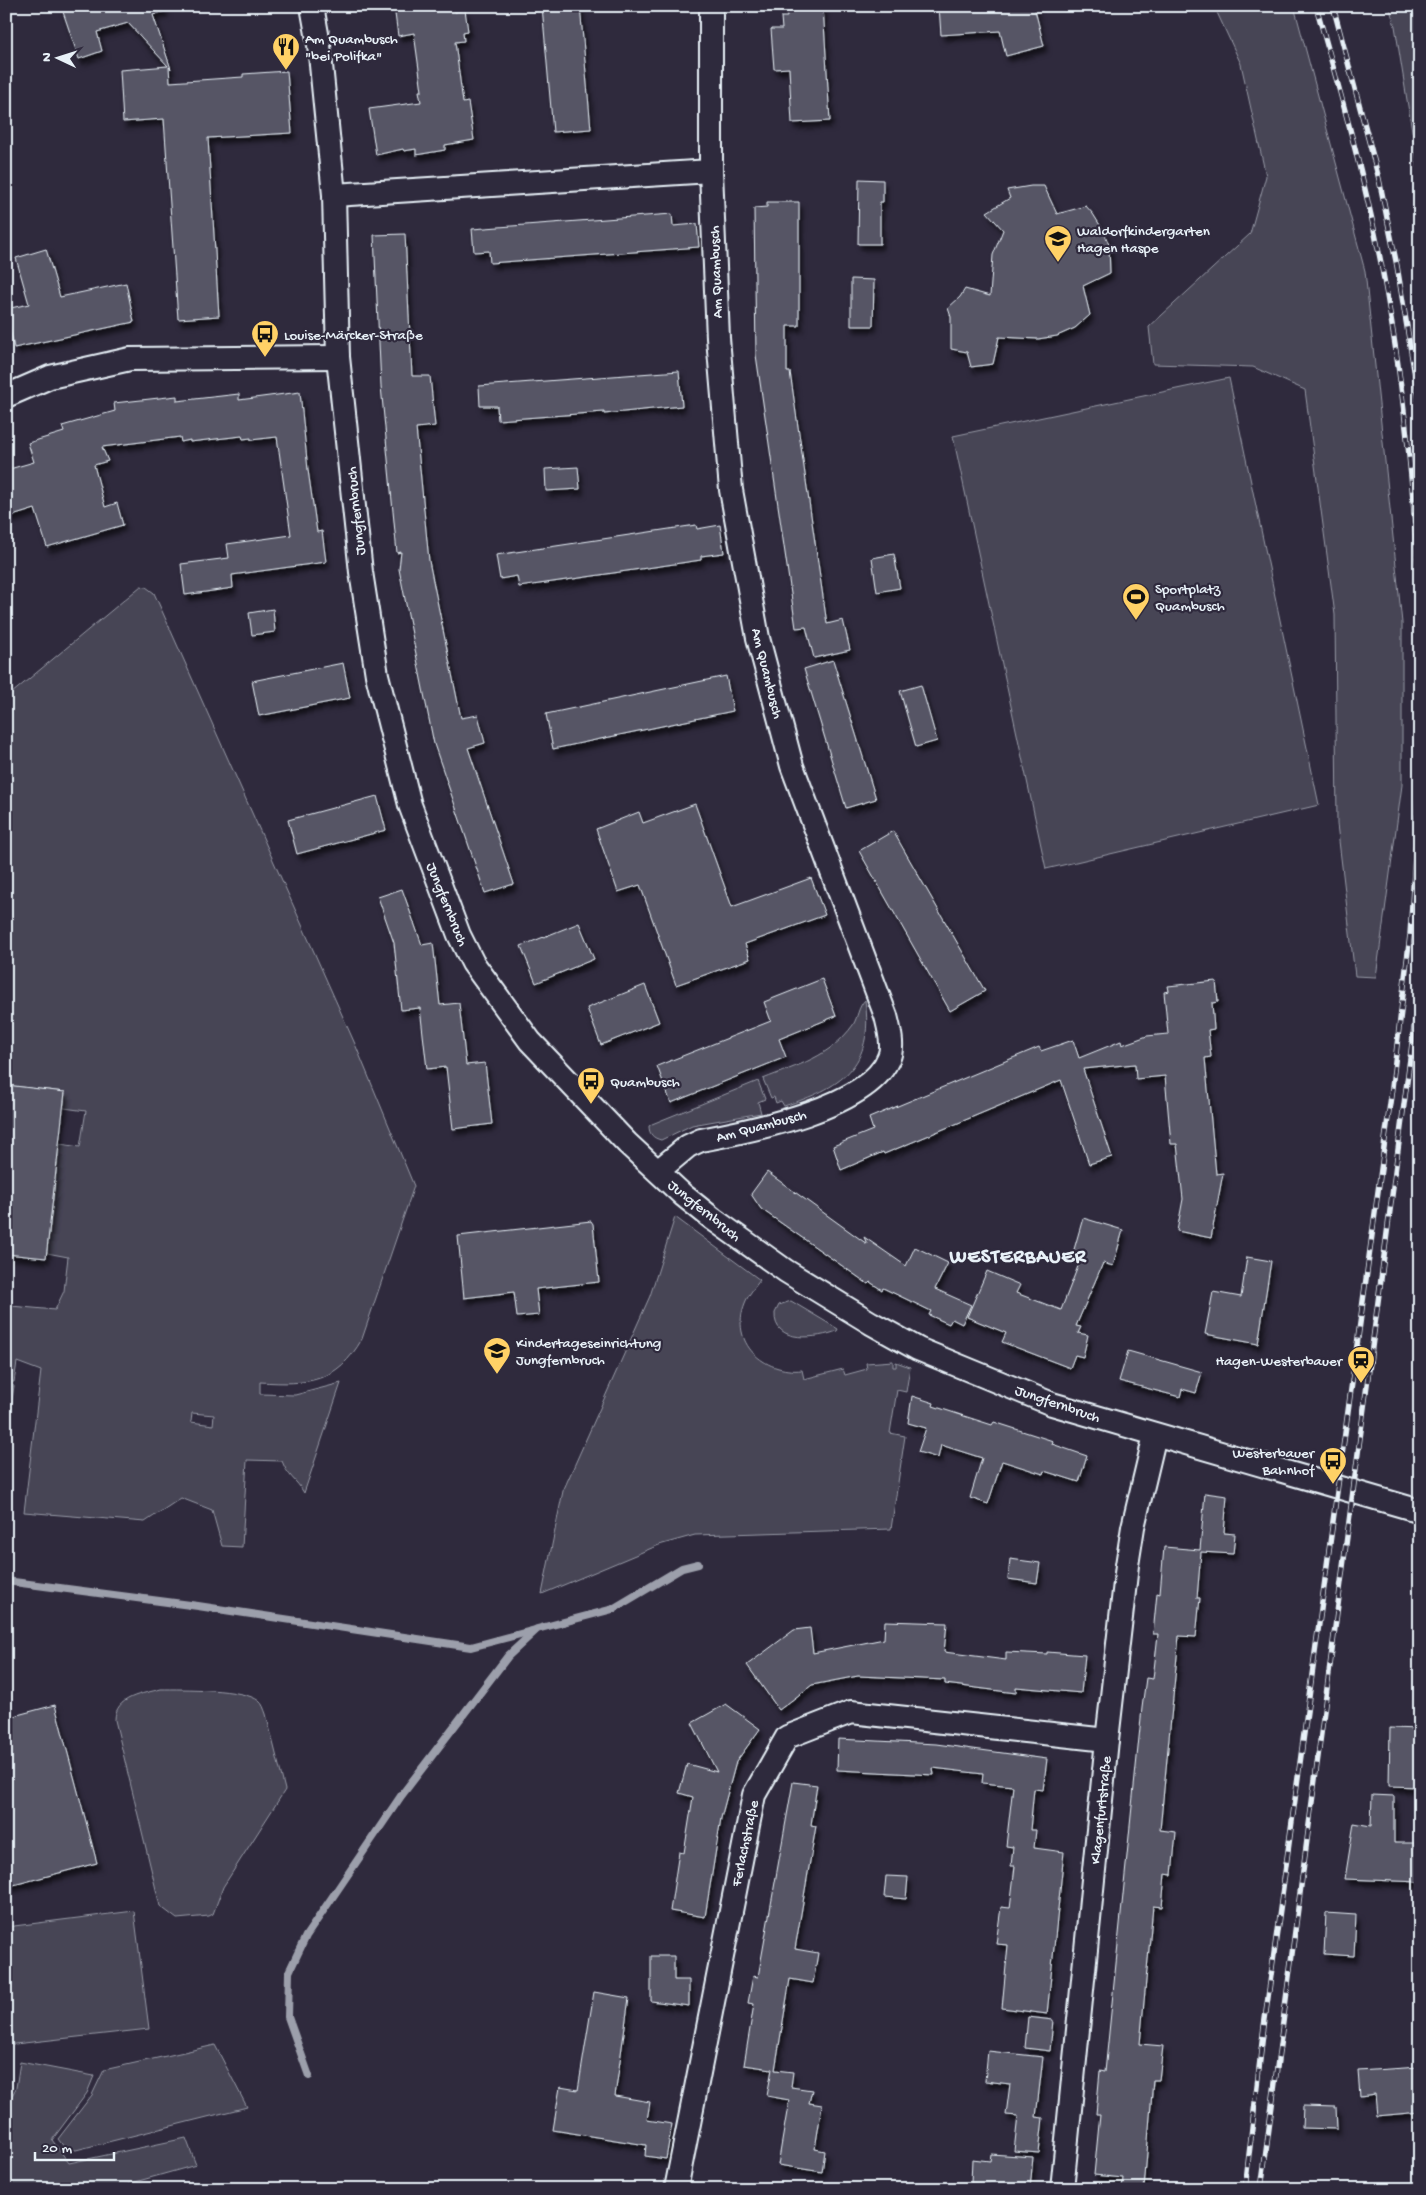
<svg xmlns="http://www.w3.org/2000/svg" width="1426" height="2195" font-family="'Gochi Hand',sans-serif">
<defs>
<filter id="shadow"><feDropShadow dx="3" dy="5.5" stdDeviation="2.5" flood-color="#0009"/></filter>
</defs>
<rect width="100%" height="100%" fill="#2f2a3d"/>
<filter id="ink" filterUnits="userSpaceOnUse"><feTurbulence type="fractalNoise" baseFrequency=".02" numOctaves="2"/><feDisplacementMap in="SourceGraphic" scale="10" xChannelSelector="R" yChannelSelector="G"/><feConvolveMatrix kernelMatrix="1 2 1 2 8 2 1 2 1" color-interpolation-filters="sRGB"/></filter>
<g filter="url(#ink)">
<g fill="#464455" stroke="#979aa6" fill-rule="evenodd">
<path d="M1214,6H1294L1365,271L1402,623V785L1376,977L1355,976L1337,824L1335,615L1305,390L1253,367L1153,364L1149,327L1250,234L1266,176L1241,64Z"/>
<path d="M1389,6H1420V180L1395,26Z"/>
<path d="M1229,378L1319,805L1046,869L953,436Z"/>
<path d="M141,586L146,587L154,593L355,1044L414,1186L362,1339C337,1383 308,1385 260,1382V1394L295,1395L341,1383L304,1493C296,1479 288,1477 282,1461L247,1460L242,1547L222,1546L212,1510L181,1498L145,1522L24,1512L41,1371L17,1362L14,1382L6,1381V1323H8L11,1306L55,1310L64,1291L68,1257L47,1253L60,1144L80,1147L86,1111L64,1108L65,1092L6,1085V698ZM192,1413L214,1415L213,1425L191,1422Z"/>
<path d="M865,1000C875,1067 840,1088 784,1106L781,1101L776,1103L774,1097L771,1098L763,1079C798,1065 830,1057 853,1025C858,1017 858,1007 865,1000Z"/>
<path d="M758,1081L765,1099L758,1102L761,1113L692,1125L661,1140C653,1138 649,1134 649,1126L652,1124Z"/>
<path d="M675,1217L760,1280C755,1287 748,1295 745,1303C729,1343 764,1374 802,1370L804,1379L843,1369L845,1375L867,1369L866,1363L893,1361V1367H896V1362L910,1367L906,1392L897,1390L890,1433L905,1436L891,1529L695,1535L659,1545L542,1594L563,1491L650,1296Z"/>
<path d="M791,1301L838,1329L837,1331C819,1338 773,1345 775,1313L779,1305Z"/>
<path d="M6,1385L14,1386L6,1442Z"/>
<path d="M161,1689C182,1689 243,1688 259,1701C263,1704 264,1709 266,1714L285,1790L223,1887L213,1914L209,1916L177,1919L160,1906L115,1720C115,1696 143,1694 161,1689Z"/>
<path d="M134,1911L149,2029L6,2045V1927Z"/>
<path d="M215,2045L247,2107L76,2150L65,2148L58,2139L92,2095L104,2070Z"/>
<path d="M20,2062L94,2076L87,2093L52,2140L69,2163L186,2138L196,2165L110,2189H6V2107L16,2088Z"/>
</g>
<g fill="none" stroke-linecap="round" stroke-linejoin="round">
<g stroke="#9c9fab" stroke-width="8">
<path d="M6,1581L198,1606L471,1647L535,1630"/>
<path d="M309,2076L288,2017L289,1972L306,1936L401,1796L508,1656L537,1629L613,1609L682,1568L698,1564"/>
</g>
</g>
<g fill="#575565" stroke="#e8f1f8" filter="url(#shadow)">
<path d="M61,6H164L165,11L153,15L171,69L169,67L170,82L243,77V74L287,71L292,133L208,138L219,316L178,319L164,119L123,122L120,70L168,66L128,23L97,32L102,51L79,59Z"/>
<path d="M394,6H454L455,12L465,10L468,31L463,32L464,41L455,42L463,103L468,102L474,140L445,145V150L416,155V149L404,151L403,149L376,155L369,109L421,102L419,91H422L414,33L398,36Z"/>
<path d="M542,6H580L591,129L553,132Z"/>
<path d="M786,6H823L830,121L792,123L789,68L774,69L771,29H782L781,17H787Z"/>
<path d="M939,6H1034L1044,46L1006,56L1000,31L941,35Z"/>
<path d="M859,179L883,180V202H880V244H858Z"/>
<path d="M1031,186H1044L1057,214L1086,206L1093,214L1103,230L1109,245L1110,273L1083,286L1090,315L1075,328L1057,336L1038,339L999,337L993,364L971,367L967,352L951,349V317L948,308L960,297L965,289L990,296L993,255L1003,230L987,212L1010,198L1007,190Z"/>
<path d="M767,202H799V326H787V372H790L827,624L843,620L850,650L814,658L806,627L796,628L756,355L754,208L767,207Z"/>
<path d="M672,214L673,226L697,224L699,247L490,263L489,251L474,252L472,229Z"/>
<path d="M405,234L412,376H430L435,426L416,428L429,561L461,718L478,715L485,743L468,748L514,884L485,893L434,744L399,569L401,552L397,553L381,386L374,235Z"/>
<path d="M46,249L60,297L126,283L134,322L14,348L6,309L29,304L16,258Z"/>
<path d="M851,279L874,280L873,326H851Z"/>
<path d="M679,371L682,406L604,414V412L498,420L497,406H480L479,386Z"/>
<path d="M300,392L308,470L317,532L322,531L326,562L232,575L233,588L185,595L181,564L229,558L227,544L291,535L277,437L251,440V438L243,439L242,436L190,442V440L181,442L180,437L102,447L108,461L94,465L105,507L117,503L123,525L47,547L35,509L6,518V470L34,462L28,443L64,432L62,426L115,411L114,403L177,396V401L239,394V400Z"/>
<path d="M578,467L580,489L546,491L545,469Z"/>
<path d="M696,525L697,529L720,525L724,553L701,556V560L519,587L517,576L500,579L496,555Z"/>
<path d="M894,554L900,588L877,592L872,558Z"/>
<path d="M273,609L275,632L252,635L249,613Z"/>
<path d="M833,660L876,799L846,808L804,669Z"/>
<path d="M343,663L350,698L259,716L252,681Z"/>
<path d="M726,676L733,711L553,749L546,714Z"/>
<path d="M921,685L937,741L916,747L900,691Z"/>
<path d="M377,796L386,830L297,854L288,820Z"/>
<path d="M695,804L732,907L811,878L825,915L745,944L750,959L676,985L640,885L618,892L596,829L639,812L643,823Z"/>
<path d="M893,831L985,991L950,1011L859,851Z"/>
<path d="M402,889L422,945L433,943L440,1005L459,1003L466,1065L485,1063L492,1124L453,1129L446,1067L427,1069L420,1008L401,1010L394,943L378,897Z"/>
<path d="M579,923L594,959L536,983L521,946Z"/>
<path d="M822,979L836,1016L779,1039L786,1057L671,1103L657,1066L771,1021L764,1002Z"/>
<path d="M1216,981L1218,1002L1212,1003L1214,1029L1208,1030L1211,1057L1205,1058L1216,1174L1223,1173L1211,1238L1177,1231L1183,1199L1177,1144H1171L1165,1076L1136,1079L1135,1064L1083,1069L1112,1157L1089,1164L1061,1080L884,1154L883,1152L841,1170L833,1146L873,1130L869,1118L1039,1047L1041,1051L1073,1040L1079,1058L1121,1041L1122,1045L1147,1036L1168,1034L1164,992L1169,991L1168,986Z"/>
<path d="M645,985L659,1022L601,1045L587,1008Z"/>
<path d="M6,1085L65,1092L46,1258L6,1254Z"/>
<path d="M767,1172L867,1244L864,1237L906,1266L915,1247L948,1263L935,1289L971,1305L962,1324L952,1319L949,1324L929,1315L931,1311L883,1288L882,1290L870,1282L868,1284L761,1209L751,1194Z"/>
<path d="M1083,1218L1123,1230L1113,1266L1103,1263L1076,1326L1081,1327L1078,1333L1088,1335L1083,1357L1075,1355L1070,1368L1002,1342L1006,1333L967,1317L987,1271L1020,1285L1016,1293L1061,1310L1082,1256L1073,1253Z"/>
<path d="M591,1221L593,1224L599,1282L536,1289L539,1315L517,1317L514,1292L464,1298L458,1236Z"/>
<path d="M1247,1257L1271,1261L1258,1344L1205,1334L1213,1292L1241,1297Z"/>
<path d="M1128,1351L1202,1372L1196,1393L1182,1389L1180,1397L1119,1381Z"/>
<path d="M912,1396L934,1403L933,1406L992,1425L994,1422L1053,1441L1052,1444L1087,1456L1079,1482L1044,1471L1043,1474L1002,1461L988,1504L970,1498L982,1458L941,1445L938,1458L918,1452L926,1428L908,1423Z"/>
<path d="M1205,1493L1227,1496L1224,1533L1235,1534L1233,1554L1201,1552L1197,1598H1200L1196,1637L1179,1636L1160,1830L1176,1832L1172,1875L1165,1874L1162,1907L1153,1906L1140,2044L1163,2046L1159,2080H1153L1144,2189H1122L1123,2178L1094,2175L1100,2114H1096L1100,2071L1105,2072L1142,1708L1146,1678L1153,1679L1158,1634H1153L1157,1593L1160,1594L1164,1547L1200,1550Z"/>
<path d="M1010,1559L1040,1563L1037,1583L1008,1579Z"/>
<path d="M885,1621L947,1623L944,1652L1006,1660V1652L1047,1654V1652L1085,1655L1081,1693L1016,1687V1693L945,1684V1680L858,1676L812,1685L779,1710L747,1665L794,1630L810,1628L813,1653L884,1639Z"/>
<path d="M726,1704L760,1729L736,1762L721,1818L705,1917L670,1911L679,1852L684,1853L693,1797L679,1793L687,1764L717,1772L692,1723Z"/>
<path d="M55,1705L97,1863L6,1887V1718Z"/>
<path d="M1390,1728L1420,1729V1787L1389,1786Z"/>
<path d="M838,1739L936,1744L1047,1759L1043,1790L1034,1789L1030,1830H1036L1034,1848L1064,1852L1047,2014L1002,2008L1008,1945L996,1944L1001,1907L1010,1908L1015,1866H1011L1013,1847L1006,1846L1013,1786L982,1783L983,1774L933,1768L934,1775L837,1770Z"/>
<path d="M793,1782L817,1785L811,1825L816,1826L795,1949L818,1953L813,1983L790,1979L775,2070L793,2072L791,2087L812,2090L809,2103L822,2105L815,2149L825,2151L822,2172L778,2165L789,2100L767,2096L772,2069L744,2065L754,2004L748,2003L753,1976L758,1977Z"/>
<path d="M1372,1795L1394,1796V1843H1415V1848H1420V1882L1345,1879L1354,1823L1371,1826Z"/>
<path d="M886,1876L908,1877L906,1899L884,1897Z"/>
<path d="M1326,1913L1356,1915L1354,1956L1324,1954Z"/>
<path d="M651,1956H674V1980H689V2006L651,2001Z"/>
<path d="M594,1992L629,1998L615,2096L650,2102L647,2120L672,2124L666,2159L645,2156L646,2145L553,2130L560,2087L578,2090Z"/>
<path d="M1028,2017L1053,2020L1050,2051L1025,2048Z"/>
<path d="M988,2051L1043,2057L1036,2117L1043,2118L1039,2153L1014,2151L1018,2116L1006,2115L1010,2084L985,2081Z"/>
<path d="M1420,2067V2112L1377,2116L1375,2094L1360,2096L1358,2071Z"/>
<path d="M1303,2106L1336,2107L1337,2129L1302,2128Z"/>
<path d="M991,2154L1033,2157L1030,2189H990V2185L971,2183L972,2159L990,2161Z"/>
</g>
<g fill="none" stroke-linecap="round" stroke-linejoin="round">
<defs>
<g id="street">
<path d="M312,6L319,45L334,195L338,357L361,572L377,675L410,805L459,935L473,963L530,1041L627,1143L683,1195L713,1219L786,1271L871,1323L918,1349L1052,1404L1420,1511"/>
<path d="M334,195L711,171"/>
<path d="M6,396L50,377L130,359L338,357"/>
<path d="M658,1171L688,1146L701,1140C749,1131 870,1108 889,1057C894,1046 889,1028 886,1016L792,766L758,638L731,490L718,338L711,171V6"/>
<path d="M676,2189L754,1795L787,1737L851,1712L1107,1740"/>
<path d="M1062,2189L1107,1740L1127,1565L1133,1527L1155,1435"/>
</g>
</defs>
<use href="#street" stroke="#e8f1f8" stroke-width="26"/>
<use href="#street" stroke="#2f2a3d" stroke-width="22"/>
<defs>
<g id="rail">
<path d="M1316,6C1340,91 1364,176 1381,263C1403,377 1415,493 1420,609"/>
<path d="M1333,6L1379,179L1397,266L1420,406"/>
<path d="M1245,2189L1263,2034L1391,1096L1410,935L1420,778"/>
<path d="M1261,2189L1420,983"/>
</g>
</defs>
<use href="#rail" stroke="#e8f1f8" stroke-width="5.5"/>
<use href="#rail" stroke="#2f2a3d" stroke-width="4" stroke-dasharray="11" stroke-linecap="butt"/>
</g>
</g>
<defs>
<symbol id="restaurant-pin" viewBox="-11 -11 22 30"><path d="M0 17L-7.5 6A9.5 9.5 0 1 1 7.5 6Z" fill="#ffd166" stroke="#2f2a3d"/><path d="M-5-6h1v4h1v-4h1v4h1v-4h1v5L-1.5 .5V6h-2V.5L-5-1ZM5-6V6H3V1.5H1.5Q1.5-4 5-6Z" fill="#111"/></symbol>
<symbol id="school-pin" viewBox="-11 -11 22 30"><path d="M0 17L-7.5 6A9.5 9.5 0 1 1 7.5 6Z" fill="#ffd166" stroke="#2f2a3d"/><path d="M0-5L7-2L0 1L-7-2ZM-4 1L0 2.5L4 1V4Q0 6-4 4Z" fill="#111"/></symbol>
<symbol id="bus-pin" viewBox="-11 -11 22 30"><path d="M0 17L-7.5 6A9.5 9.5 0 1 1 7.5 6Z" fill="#ffd166" stroke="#2f2a3d"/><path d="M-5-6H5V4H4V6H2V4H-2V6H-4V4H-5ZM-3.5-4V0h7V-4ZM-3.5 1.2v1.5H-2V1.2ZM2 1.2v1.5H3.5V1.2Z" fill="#111"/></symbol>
<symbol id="stadium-pin" viewBox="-11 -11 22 30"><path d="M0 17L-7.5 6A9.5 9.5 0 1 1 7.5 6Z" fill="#ffd166" stroke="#2f2a3d"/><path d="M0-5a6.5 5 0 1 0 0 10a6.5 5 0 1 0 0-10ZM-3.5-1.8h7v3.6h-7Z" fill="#111"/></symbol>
<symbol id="station-pin" viewBox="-11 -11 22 30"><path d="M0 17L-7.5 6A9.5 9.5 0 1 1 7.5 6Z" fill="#ffd166" stroke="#2f2a3d"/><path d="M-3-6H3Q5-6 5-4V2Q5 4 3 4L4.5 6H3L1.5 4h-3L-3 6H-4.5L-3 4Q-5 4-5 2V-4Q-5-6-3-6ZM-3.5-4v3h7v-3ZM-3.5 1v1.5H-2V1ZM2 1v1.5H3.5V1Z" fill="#111"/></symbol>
</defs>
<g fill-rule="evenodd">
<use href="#restaurant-pin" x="270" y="31" width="32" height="43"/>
<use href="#school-pin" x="1042" y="223" width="32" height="43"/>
<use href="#bus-pin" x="249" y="318" width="32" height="43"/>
<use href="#stadium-pin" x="1120" y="581" width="32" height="43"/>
<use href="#bus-pin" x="575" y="1065" width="32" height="43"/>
<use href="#school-pin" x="481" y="1335" width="32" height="43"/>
<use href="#station-pin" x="1345" y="1344" width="32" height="43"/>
<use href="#bus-pin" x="1317" y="1445" width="32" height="43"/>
</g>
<g text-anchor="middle" stroke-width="4.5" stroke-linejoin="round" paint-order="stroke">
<g font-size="15" fill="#e8f1f8" stroke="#2f2a3d" text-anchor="start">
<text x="305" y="43">Am Quambusch<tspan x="305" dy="17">"bei Polifka"</tspan></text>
<text x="1077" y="235">Waldorfkindergarten<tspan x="1077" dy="17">Hagen Haspe</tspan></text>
<text x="284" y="339">Louise-Märcker-Straße</text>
<text x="1155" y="593">Sportplatz<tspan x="1155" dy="17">Quambusch</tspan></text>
<text x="610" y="1086">Quambusch</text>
<text x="516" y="1347">Kindertageseinrichtung<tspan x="516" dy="17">Jungfernbruch</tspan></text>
<text x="1342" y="1365" text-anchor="end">Hagen-Westerbauer</text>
<text x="1314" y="1457" text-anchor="end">Westerbauer<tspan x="1314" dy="17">Bahnhof</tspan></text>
</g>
<g font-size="15" fill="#e8f1f8" stroke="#2f2a3d">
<text transform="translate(715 272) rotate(-92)" y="5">Am Quambusch</text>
<text transform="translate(355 511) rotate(-96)" y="5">Jungfernbruch</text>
<text transform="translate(768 673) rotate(76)" y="5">Am Quambusch</text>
<text transform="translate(448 904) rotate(68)" y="5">Jungfernbruch</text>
<text transform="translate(761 1125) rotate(-15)" y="5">Am Quambusch</text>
<text transform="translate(705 1210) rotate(39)" y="5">Jungfernbruch</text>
<text transform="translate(1058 1403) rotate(19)" y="5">Jungfernbruch</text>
<text transform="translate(1100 1810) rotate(-84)" y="5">Klagenfurtstraße</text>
<text transform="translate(744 1843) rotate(-78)" y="5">Ferlachstraße</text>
</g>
<g font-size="20" font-weight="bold" letter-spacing="1" fill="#e8f1f8" stroke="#2f2a3d">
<text x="1018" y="1262">WESTERBAUER</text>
</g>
</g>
<rect width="1426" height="2195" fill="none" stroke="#2f2a3d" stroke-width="25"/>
<rect x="12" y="12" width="1401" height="2170" fill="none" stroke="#e8f1f8" stroke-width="2" filter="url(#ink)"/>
<g transform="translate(58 58) rotate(274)" stroke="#2f2a3d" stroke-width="4" paint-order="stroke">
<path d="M0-4L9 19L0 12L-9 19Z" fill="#e8f1f8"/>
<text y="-8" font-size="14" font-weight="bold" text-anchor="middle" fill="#e8f1f8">N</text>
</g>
<path d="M35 2152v8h79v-8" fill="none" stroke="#e8f1f8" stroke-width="2.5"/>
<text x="42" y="2152" font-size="15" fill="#e8f1f8" stroke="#2f2a3d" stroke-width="4" paint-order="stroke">20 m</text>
</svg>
